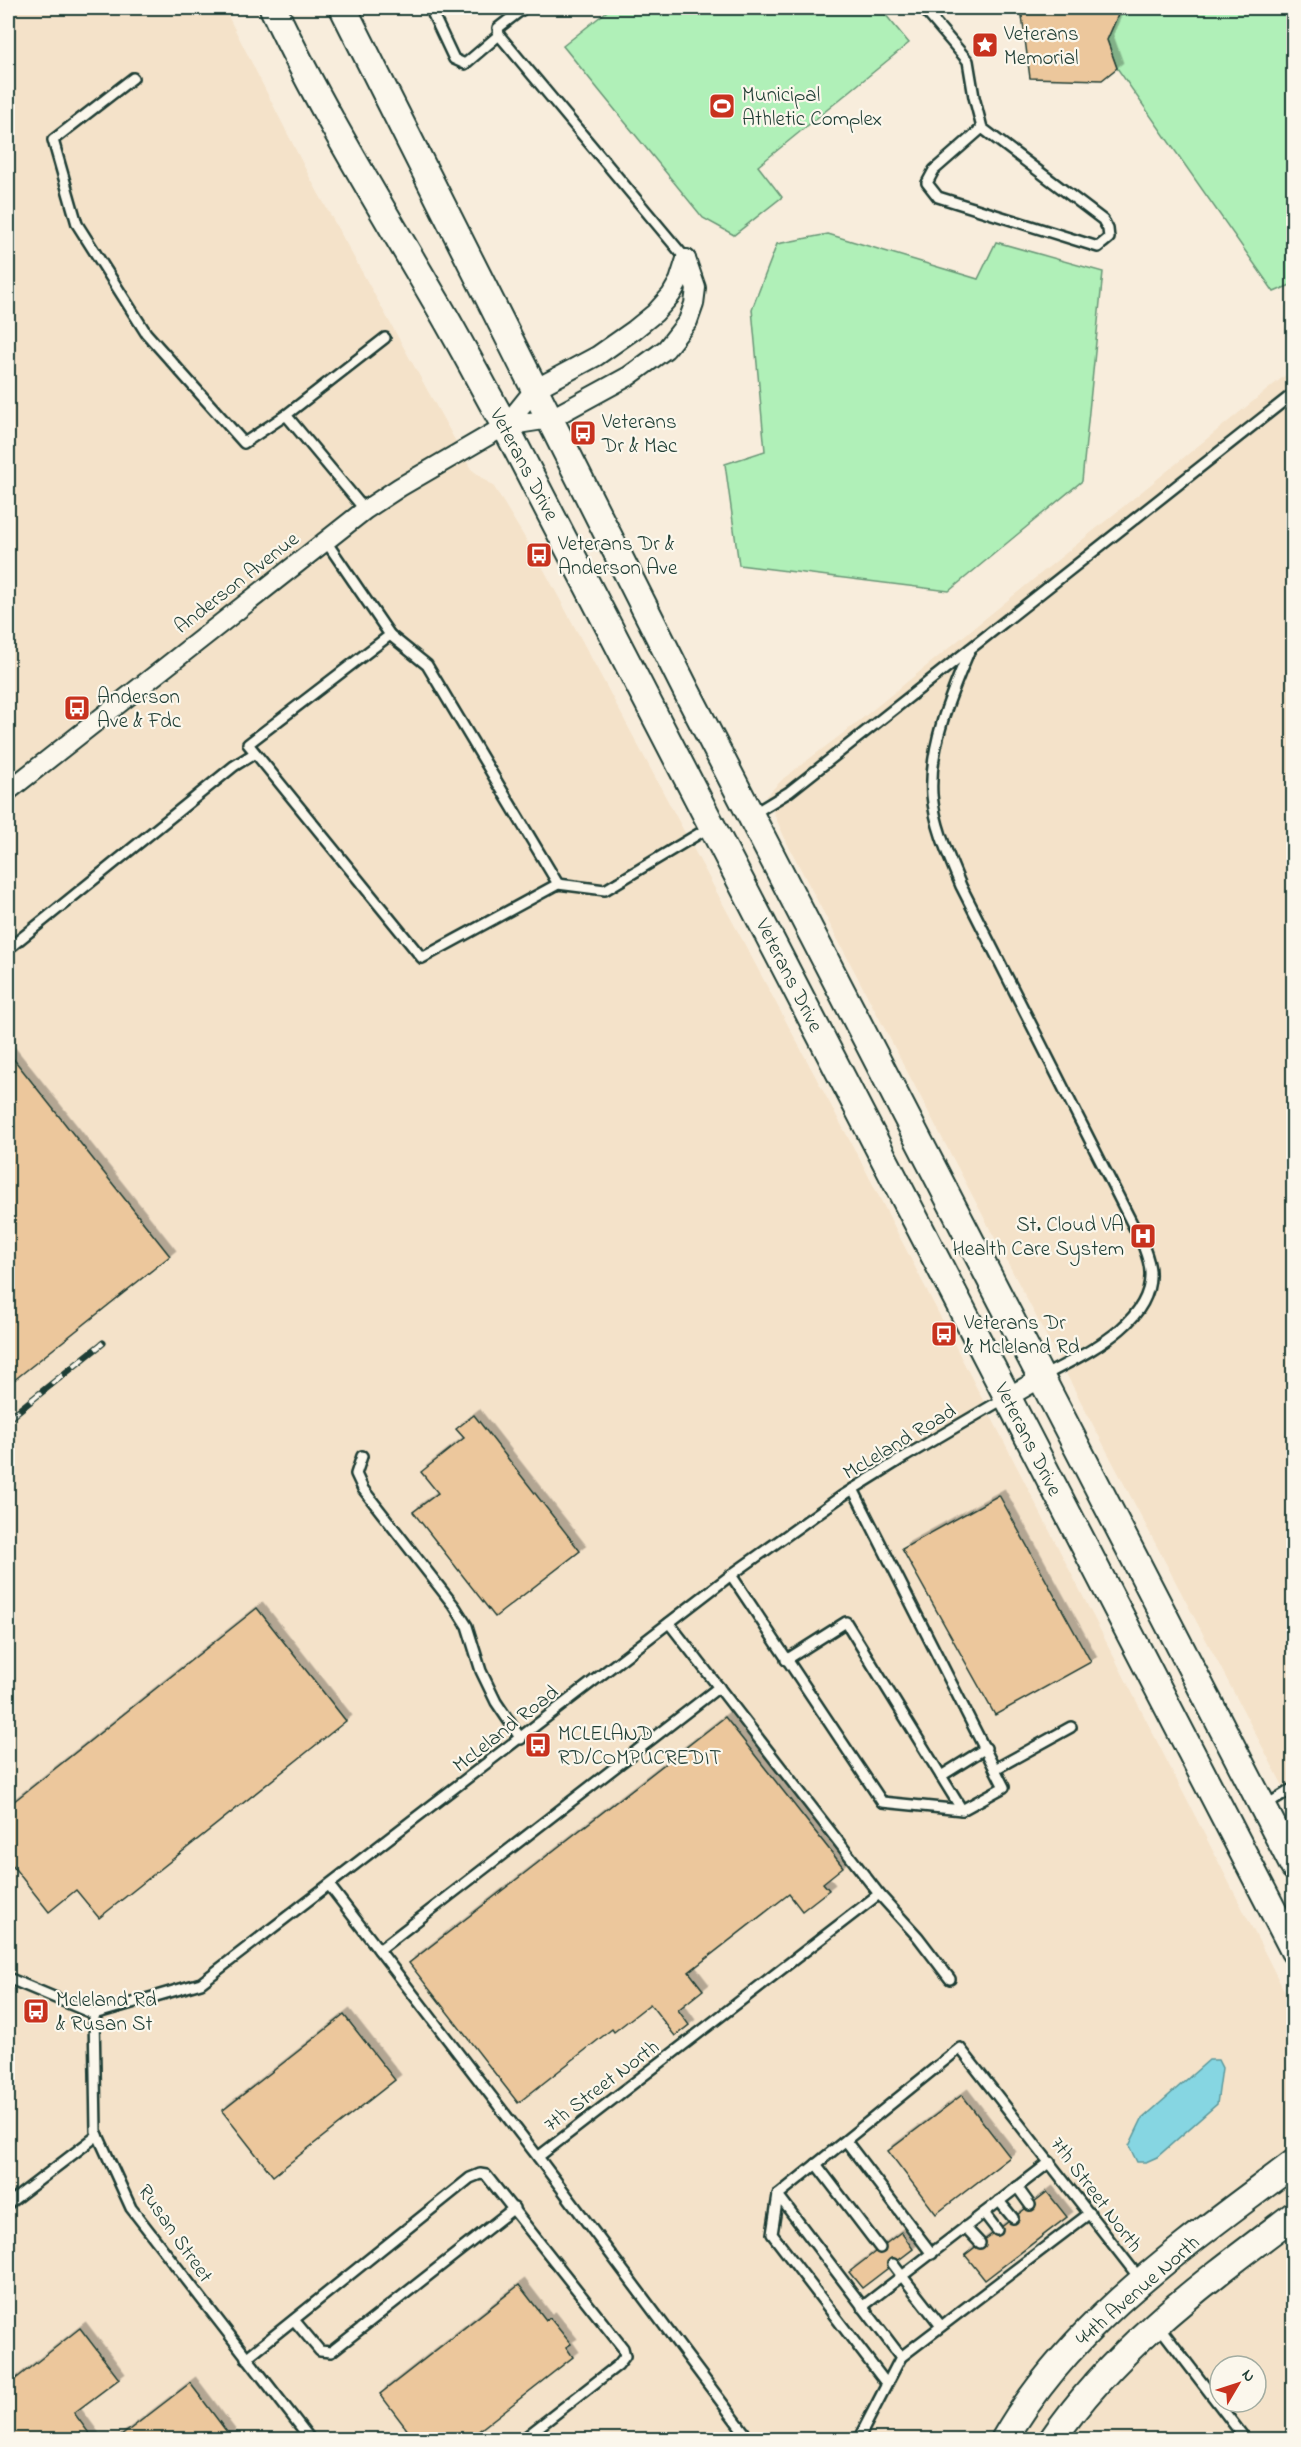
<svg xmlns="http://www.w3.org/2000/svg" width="1301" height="2447" font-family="'Indie Flower',sans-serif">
<defs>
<filter id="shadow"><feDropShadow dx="5.5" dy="-5.5" stdDeviation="0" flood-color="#0004"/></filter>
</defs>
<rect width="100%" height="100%" fill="#f8eddc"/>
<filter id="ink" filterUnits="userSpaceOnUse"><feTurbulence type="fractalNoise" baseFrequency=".0167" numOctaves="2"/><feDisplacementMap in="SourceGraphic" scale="12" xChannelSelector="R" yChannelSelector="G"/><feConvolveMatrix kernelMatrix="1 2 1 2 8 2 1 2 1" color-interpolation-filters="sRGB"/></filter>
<g filter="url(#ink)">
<g fill="#f4e2c9" fill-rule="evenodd">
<path d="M8,8H224L310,178L471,469L494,487L542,566L865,1169L1293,2008V2439L8,2440ZM1220,2366H1256V2402H1220Z"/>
<path d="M1293,369V1805L787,843L766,796L784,778L854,725Z"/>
</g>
<g fill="#b0f0b8" stroke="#689676" stroke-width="1.5">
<path d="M611,8H880L909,43L758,166L782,197L734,235L703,218L563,46Z"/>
<path d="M1121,8H1293V284L1274,292L1117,68L1107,40Z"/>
<path d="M828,234L978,279L996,242L1103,272L1082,481L949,591L739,565L725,464L765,451L752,309L777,244Z"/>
</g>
<path fill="#86d6e2" stroke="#5d999c" stroke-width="1.5" d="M1209,2060H1218L1222,2068L1217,2104L1157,2157L1146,2162H1137L1129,2146L1142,2119Z"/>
<g fill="#ecc79c" stroke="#1f3d34" stroke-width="1.5" filter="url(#shadow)">
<path d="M1021,8H1121L1107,40L1117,68L1102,80L1030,78Z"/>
<path d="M8,1052L170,1256L8,1385Z"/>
<path d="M474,1415L580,1551L495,1617L413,1512L438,1493L421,1472L464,1438L456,1429Z"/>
<path d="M999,1495L1091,1662L995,1715L902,1549Z"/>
<path d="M257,1608L346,1721L99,1918L76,1890L49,1912L8,1860V1806Z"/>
<path d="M725,1717L843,1867L823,1883L829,1890L802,1911L789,1894L689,1972L703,1990L678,2010L689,2025L675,2036L650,2004L614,2032L612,2029L518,2103L409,1963Z"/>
<path d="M344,2015L395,2080L273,2176L222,2111Z"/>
<path d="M962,2095L1010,2157L936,2214L888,2151Z"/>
<path d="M1047,2192L1067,2217L985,2280L965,2255Z"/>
<path d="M901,2232L913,2249L862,2288L849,2272Z"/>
<path d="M519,2285L546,2320L550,2318L571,2344L566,2347L573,2357L467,2440H415L380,2394Z"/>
<path d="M80,2328L119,2379L74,2413L94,2440H14L8,2431V2385Z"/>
<path d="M190,2383L233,2440H116Z"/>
</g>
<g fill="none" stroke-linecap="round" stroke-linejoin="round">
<defs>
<g id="lane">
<path d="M430,8L454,59L465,64L499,35"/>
<path d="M524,8L498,28L499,35L686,259"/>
<path d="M923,8L968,61L974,97L982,128L1103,220L1108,229L1109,238L1098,247L938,197L927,183L934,170L982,128"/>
<path d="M133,78L53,140L77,224L146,333L244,443L286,415L365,510"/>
<path d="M286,415L385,338"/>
<path d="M325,540L390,635L248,744L422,958L558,884L605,890L710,827"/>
<path d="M390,635L427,665L558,884"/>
<path d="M970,649C951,694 929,745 932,795C935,827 949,857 961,886L1143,1245C1146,1253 1150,1263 1150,1272C1153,1325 1081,1355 1042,1377"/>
<path d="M753,814L789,792L1294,393"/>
<path d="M8,949L234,766L255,753"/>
<path d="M362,1456L356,1474L363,1489L455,1607L467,1626L481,1671L496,1702L521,1739"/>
<path d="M731,1575L882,1802L962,1810L1004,1787L853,1489"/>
<path d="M669,1623L879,1894"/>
<path d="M786,1660L846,1622L962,1810"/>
<path d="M995,1769L1071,1727"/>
<path d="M941,1776L986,1748"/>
<path d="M1265,1806L1294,1788"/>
<path d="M329,1885L538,2157"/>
<path d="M379,1950L719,1687"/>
<path d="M8,1978L94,2014L201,1983L731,1575L842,1496L906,1456L1005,1398"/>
<path d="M94,2014L96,2131L131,2208L311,2440"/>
<path d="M846,2141L932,2254"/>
<path d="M816,2164L880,2248"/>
<path d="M1017,2187L1030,2205"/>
<path d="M778,2195L772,2234L886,2383"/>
<path d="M999,2201L1013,2218"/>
<path d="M8,2204L98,2135"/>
<path d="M984,2213L997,2230"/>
<path d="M965,2227L980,2243"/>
<path d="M862,2307L902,2276L893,2264"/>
<path d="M294,2320L320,2351L331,2352L514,2208"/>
<path d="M1158,2325L1246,2440"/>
<path d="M941,2326L902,2276L1050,2162"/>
<path d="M901,2357L778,2195L960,2048L1140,2279"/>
<path d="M246,2358L470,2178L480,2174L486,2175L623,2348L625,2356L618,2365L522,2440"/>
<path d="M750,2440L538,2157L879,1894L918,1937L950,1979"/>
<path d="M858,2440L901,2357L1090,2213"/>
</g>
<g id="street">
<path d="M505,426L550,419L629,376L666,349L688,321L694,304L696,288L686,259"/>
<path d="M8,791L365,510L400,487L505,426L535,389L597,356L634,330L655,313L671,295L679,281L686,259"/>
<path d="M1008,1397L1041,1378"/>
</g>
<g id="secondary">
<path d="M273,8C320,108 378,202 434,298C459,340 481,383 505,426L1294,1951"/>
<path d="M343,8L687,692L1294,1867"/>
<path d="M1004,2440C1071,2322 1188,2243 1294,2163"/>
<path d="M1052,2440C1115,2347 1205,2282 1294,2215"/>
</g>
</defs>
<use href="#lane" stroke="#1f3d34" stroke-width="14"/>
<use href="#street" stroke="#1f3d34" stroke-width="22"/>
<use href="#secondary" stroke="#1f3d34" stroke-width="30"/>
<use href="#lane" stroke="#fbf7ec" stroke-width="9"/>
<use href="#street" stroke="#fbf7ec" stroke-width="18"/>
<use href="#secondary" stroke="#fbf7ec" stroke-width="26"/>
<defs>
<path id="rail" d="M8,1419L103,1343"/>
</defs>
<use href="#rail" stroke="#1f3d34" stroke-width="7"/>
<use href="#rail" stroke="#fbf7ec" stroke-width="4.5" stroke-dasharray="14" stroke-linecap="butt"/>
</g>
</g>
<defs>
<symbol id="sight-square" viewBox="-11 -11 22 22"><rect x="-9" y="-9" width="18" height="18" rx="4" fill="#c8321e" stroke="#fbf7ec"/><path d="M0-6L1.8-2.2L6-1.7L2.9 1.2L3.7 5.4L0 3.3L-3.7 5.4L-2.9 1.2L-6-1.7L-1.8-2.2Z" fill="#fff"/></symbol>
<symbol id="stadium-square" viewBox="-11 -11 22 22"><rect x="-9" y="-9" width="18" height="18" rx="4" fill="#c8321e" stroke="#fbf7ec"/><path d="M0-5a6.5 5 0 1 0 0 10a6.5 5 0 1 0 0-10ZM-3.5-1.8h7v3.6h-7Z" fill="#fff"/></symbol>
<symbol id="bus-square" viewBox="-11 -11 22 22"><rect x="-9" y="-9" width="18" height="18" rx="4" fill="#c8321e" stroke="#fbf7ec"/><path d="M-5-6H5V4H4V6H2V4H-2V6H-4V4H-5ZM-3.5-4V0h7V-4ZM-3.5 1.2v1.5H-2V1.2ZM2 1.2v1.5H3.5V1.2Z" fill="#fff"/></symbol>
<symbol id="hospital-square" viewBox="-11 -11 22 22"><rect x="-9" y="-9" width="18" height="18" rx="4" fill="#c8321e" stroke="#fbf7ec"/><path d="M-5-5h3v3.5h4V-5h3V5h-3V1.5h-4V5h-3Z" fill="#fff"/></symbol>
</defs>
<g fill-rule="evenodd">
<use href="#sight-square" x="970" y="30" width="30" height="30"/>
<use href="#stadium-square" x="707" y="91" width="30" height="30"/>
<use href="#bus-square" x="568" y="418" width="30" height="30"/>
<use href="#bus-square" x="524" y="540" width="30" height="30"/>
<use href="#bus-square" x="62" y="693" width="30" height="30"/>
<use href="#hospital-square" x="1128" y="1221" width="30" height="30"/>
<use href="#bus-square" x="929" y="1319" width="30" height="30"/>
<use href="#bus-square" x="523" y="1730" width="30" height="30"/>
<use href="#bus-square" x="21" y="1996" width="30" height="30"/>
</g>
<g text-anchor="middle" stroke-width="4.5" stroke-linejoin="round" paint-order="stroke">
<g font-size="21" fill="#1f3d34" stroke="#fbf7ec" text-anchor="start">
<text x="1004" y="40">Veterans<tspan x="1004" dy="24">Memorial</tspan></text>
<text x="742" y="101">Municipal<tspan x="742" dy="24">Athletic Complex</tspan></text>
<text x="602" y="428">Veterans<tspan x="602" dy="24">Dr &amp; Mac</tspan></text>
<text x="558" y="550">Veterans Dr &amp;<tspan x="558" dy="24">Anderson Ave</tspan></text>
<text x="97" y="703">Anderson<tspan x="97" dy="24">Ave &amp; Fdc</tspan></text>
<text x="1124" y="1231" text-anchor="end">St. Cloud VA<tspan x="1124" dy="24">Health Care System</tspan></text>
<text x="964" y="1329">Veterans Dr<tspan x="964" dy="24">&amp; Mcleland Rd</tspan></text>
<text x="558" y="1740">MCLELAND<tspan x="558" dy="24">RD/COMPUCREDIT</tspan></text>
<text x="56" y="2006">Mcleland Rd<tspan x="56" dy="24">&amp; Rusan St</tspan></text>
</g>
<g font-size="21" fill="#1f3d34" stroke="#fbf7ec">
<text transform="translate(525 464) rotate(62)" y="7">Veterans Drive</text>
<text transform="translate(236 582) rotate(-38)" y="7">Anderson Avenue</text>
<text transform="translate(790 975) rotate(63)" y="7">Veterans Drive</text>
<text transform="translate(1029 1439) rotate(63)" y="7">Veterans Drive</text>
<text transform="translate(899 1441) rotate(-31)" y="7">McLeland Road</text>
<text transform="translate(505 1728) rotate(-38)" y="7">McLeland Road</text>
<text transform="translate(601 2085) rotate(-37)" y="7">7th Street North</text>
<text transform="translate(1097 2194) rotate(53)" y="7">7th Street North</text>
<text transform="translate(176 2233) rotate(55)" y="7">Rusan Street</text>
<text transform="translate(1137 2290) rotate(-41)" y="7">44th Avenue North</text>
</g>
</g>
<rect width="1301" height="2447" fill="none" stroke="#fbf7ec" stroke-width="30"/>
<rect x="15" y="15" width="1271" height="2417" fill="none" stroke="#1f3d34" stroke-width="2" filter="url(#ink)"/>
<g transform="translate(1238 2384) rotate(51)"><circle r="28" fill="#fbf7ec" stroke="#a3ada2" stroke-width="1.5"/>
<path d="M0-4.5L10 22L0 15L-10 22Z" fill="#c8321e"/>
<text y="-9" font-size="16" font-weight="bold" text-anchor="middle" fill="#1f3d34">N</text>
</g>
</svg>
